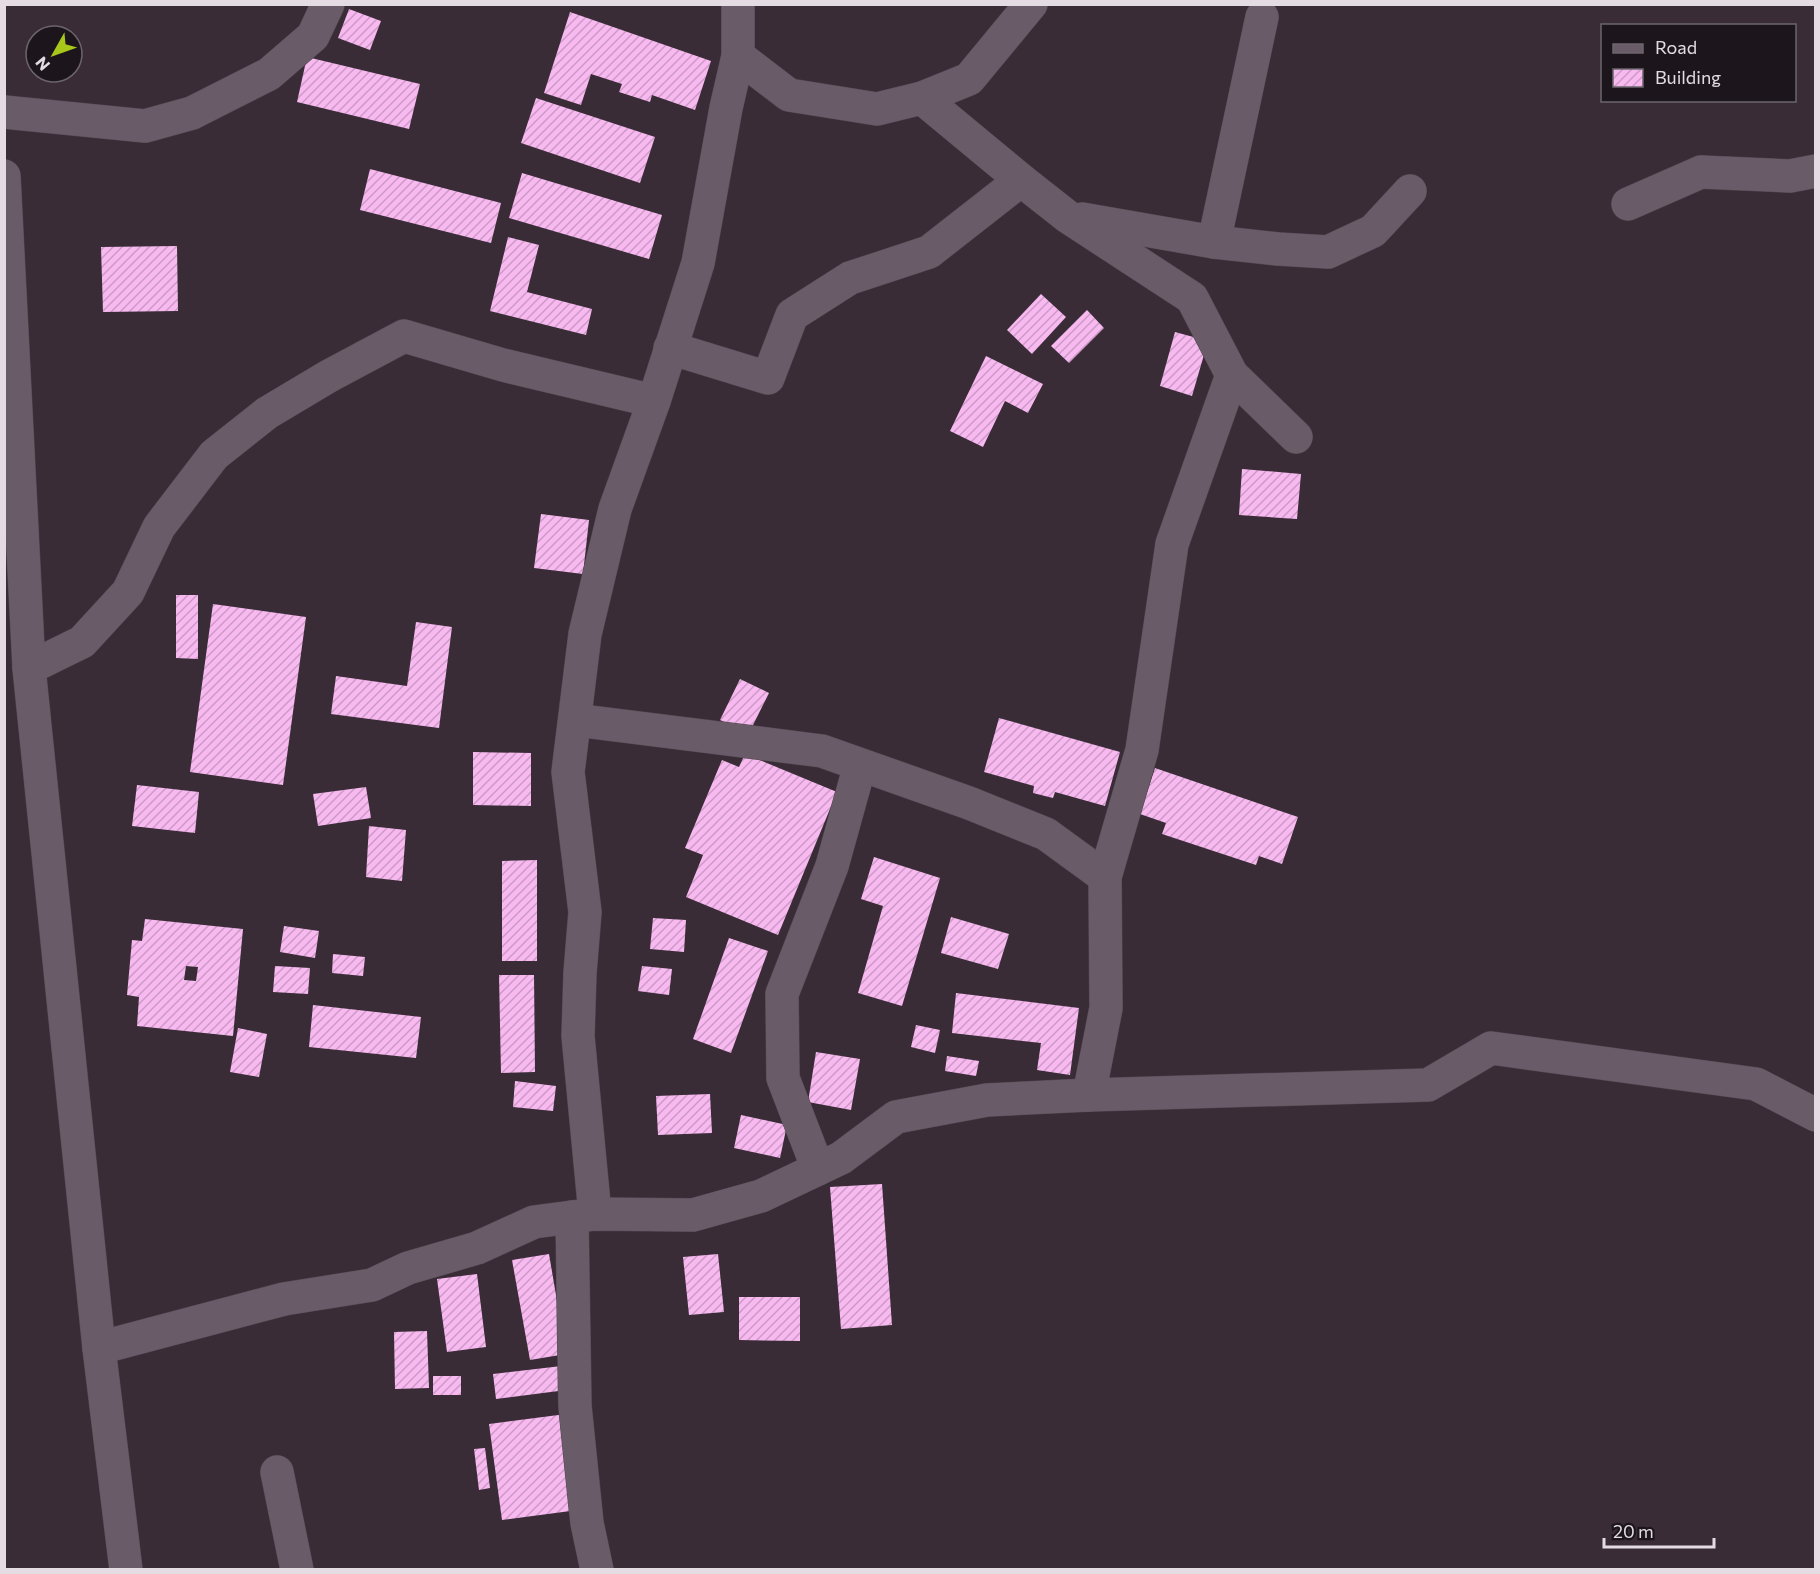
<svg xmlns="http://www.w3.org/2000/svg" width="1820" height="1574" font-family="Commissioner,sans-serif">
<defs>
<pattern id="building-hatch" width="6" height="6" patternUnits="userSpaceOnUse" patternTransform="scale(1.5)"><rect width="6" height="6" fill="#f8b9f0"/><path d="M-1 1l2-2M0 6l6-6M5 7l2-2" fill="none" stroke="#cb9bc5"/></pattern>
</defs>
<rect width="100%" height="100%" fill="#392c37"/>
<g fill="url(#building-hatch)" fill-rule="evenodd">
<path d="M349,9L381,21L370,50L338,38Z"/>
<path d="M570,12L711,61L695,110L652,95L650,102L619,92L622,84L591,74L581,105L544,93Z"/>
<path d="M307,57L420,84L409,129L297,102Z"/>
<path d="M536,98L655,137L640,183L521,143Z"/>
<path d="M370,169L501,203L491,243L360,210Z"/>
<path d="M522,173L662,215L649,259L509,218Z"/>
<path d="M508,237L539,245L527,292L592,309L586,335L490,311Z"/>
<path d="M177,246L178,311L103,312L101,247Z"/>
<path d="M1041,294L1066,317L1032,354L1007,330Z"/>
<path d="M1087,310L1104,328L1069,363L1051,346Z"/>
<path d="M1175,332L1208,341L1192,396L1160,386Z"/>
<path d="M986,356L1043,384L1028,413L1005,401L983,447L950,431Z"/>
<path d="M1242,469L1301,474L1297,519L1239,515Z"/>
<path d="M541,514L589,520L583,574L534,568Z"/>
<path d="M176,595H198V659L176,658Z"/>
<path d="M213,604L306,617L283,785L190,772Z"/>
<path d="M416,622L452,627L439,728L331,714L336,676L407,686Z"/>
<path d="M740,679L769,693L749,733L720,720Z"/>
<path d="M999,718L1120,752L1105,806L1055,792L1053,798L1033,793L1034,786L984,772Z"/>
<path d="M473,752L531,753V806L473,805Z"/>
<path d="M745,754L837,792L778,935L686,897L703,855L685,848L722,760L739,767Z"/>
<path d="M1155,768L1298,817L1282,864L1259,856L1256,865L1162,834L1166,823L1140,814Z"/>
<path d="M137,785L199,792L195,833L132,826Z"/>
<path d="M366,787L371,818L318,826L313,794Z"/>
<path d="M369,826L406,830L402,881L366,877Z"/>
<path d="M874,857L940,878L902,1006L858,993L883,906L861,899Z"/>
<path d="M537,860V961H502V861Z"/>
<path d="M951,917L1009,934L998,969L941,953Z"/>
<path d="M653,918L686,920L684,952L650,949Z"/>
<path d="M145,919L243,929L233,1036L137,1026L139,997L127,995L132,940L142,941ZM186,966L198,967L196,981L184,980Z"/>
<path d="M284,926L319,931L315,958L280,952Z"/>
<path d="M729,938L768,951L731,1053L693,1039Z"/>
<path d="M333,954L365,957L363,976L332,973Z"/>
<path d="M275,966L310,968L308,994L273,992Z"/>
<path d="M642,966L672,969L669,995L638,991Z"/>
<path d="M499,975H534L535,1072L501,1073Z"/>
<path d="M956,993L1079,1008L1070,1075L1037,1070L1041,1043L952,1033Z"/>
<path d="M313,1005L421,1017L416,1058L309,1047Z"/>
<path d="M916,1025L940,1030L935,1053L911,1047Z"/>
<path d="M238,1028L267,1034L259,1077L230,1072Z"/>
<path d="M816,1052L860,1059L851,1110L808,1102Z"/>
<path d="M947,1056L979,1061L976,1076L945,1071Z"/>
<path d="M515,1081L556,1086L553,1111L513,1107Z"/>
<path d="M710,1094L712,1133L658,1135L656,1096Z"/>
<path d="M741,1115L787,1125L780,1158L734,1148Z"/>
<path d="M882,1184L892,1325L841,1329L830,1187Z"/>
<path d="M549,1254L566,1354L530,1360L512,1260Z"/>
<path d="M718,1254L724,1312L689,1315L683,1257Z"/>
<path d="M477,1274L486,1347L447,1352L437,1279Z"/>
<path d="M739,1297H800V1341L739,1340Z"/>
<path d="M427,1331L429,1388L395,1389L394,1332Z"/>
<path d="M570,1365L574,1389L496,1399L493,1374Z"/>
<rect x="433" y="1376" width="28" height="19"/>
<path d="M566,1414L578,1510L502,1520L489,1424Z"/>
<path d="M485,1448L490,1488L479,1490L474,1449Z"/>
</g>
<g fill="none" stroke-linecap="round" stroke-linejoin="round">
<defs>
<g id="minor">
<path d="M738,56L789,95L877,109L922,98L969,79L1031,4"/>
<path d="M922,98L1021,180L1068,217L1192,298L1232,375L1296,437"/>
<path d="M4,112L145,126L192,113L269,74L313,36L328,4"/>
<path d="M4,176L29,668L99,1348L126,1570"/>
<path d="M1628,204L1701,172L1790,176L1816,171"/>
<path d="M1082,219L1214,242L1278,249L1328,252L1373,231L1410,191"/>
<path d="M1214,242L1262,17"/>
<path d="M670,348L768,378L792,315L850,278L929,252L1021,180"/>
<path d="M29,668L82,642L128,592L159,527L214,455L267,413L329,376L404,336L503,365L654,401"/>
<path d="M575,720L822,751L969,803L1046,834L1105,877"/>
<path d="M1089,1095L1106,1008L1105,877L1142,750L1172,544L1232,375"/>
<path d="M818,1169L783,1078L782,994L832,866L860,765"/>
<path d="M595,1214L578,1036L580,973L585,912L568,772L585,634L615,509L654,401L698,263L726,108L738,56V4"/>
<path d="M572,1217L575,1406L587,1523L597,1570"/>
<path d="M99,1348L284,1299L372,1285L408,1268L477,1248L534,1222L595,1214L693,1215L761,1196L841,1158L896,1117L987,1100L1089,1095L1428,1085L1491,1048L1756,1084L1816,1115"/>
<path d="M277,1472L297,1570"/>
</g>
</defs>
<use href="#minor" stroke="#534852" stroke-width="34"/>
<use href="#minor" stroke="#6a5b68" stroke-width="33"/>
</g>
<rect width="1820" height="1574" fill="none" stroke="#e4dbe3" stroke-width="12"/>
<rect x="1601" y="24" width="195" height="78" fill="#1c161c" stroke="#6c656c" stroke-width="1.5"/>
<rect x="1613" y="44" width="30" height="9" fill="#6a5b68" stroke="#6c656c" stroke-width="1.5"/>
<text x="1655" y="54" font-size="18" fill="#e4dbe3">Road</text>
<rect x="1613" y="69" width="30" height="18" fill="url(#building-hatch)" stroke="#6c656c" stroke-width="1.5"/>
<text x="1655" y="84" font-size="18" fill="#e4dbe3">Building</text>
<g transform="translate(54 54) rotate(230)"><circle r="28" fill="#1c161c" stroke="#6c656c" stroke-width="1.5"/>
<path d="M0-4.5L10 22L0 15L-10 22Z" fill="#a8c71b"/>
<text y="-9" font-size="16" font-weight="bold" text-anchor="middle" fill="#e4dbe3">N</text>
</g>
<path d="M1604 1538v9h110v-9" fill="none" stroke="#e4dbe3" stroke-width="3"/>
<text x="1613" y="1538" font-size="18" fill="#e4dbe3" stroke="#1c161c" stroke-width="4.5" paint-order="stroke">20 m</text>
</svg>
